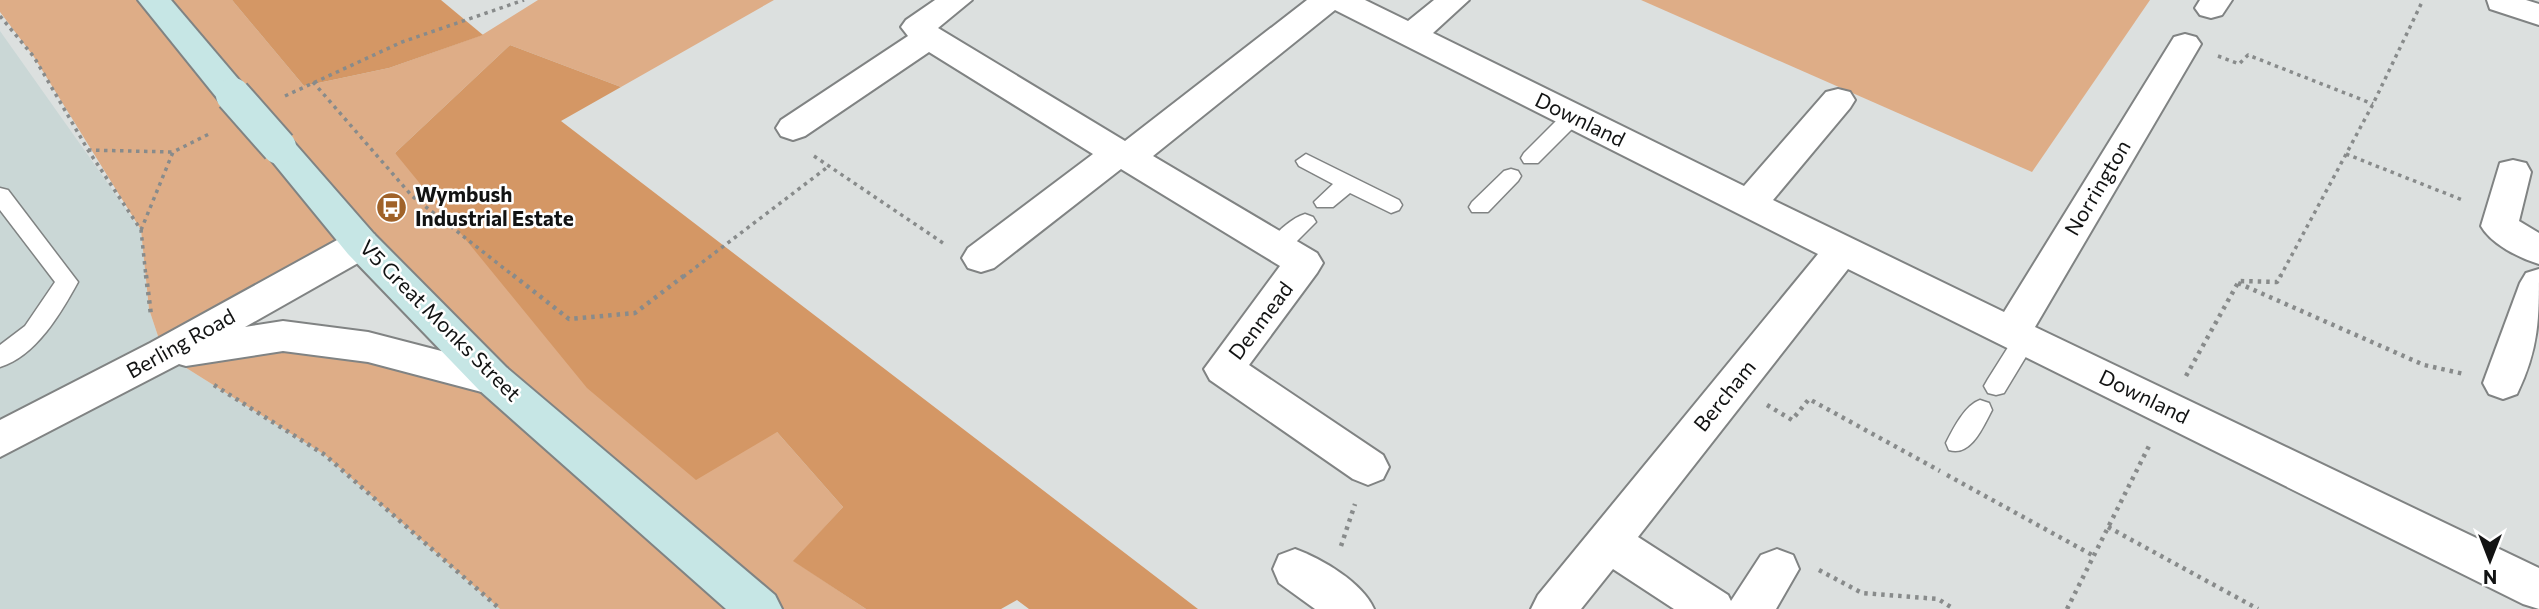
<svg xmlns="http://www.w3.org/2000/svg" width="2539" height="609" font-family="Commissioner,sans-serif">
<rect width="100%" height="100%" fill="#dce0df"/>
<path fill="#cad7d6" d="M0,31L141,230L149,309L164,354L325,455L500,609H0Z"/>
<g fill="#dead87" fill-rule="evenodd">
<path d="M0,0H232L304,86L389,68L482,35L538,0H774L621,87L510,45L395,153L777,432L843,507L794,561L866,609H500L325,455L164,354L149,309L141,230L34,57L0,12ZM361,244L492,378L283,336L167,353Z"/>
<path d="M1641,0H2150L2032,172Z"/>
</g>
<g fill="#d49765">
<path d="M232,0H441L483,35L389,68L304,86Z"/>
<path d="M510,45L621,87L561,121L1198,609H1029L1017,600L1001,609H866L793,561L843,507L777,432L696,480L587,388L395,153Z"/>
</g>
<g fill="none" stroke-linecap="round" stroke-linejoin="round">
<defs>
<g id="lane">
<path d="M1573,109L1580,111L1583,116L1580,121L1538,163H1524L1521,158L1524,153L1566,111Z"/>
<path d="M1306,154L1399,200L1402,205L1399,210L1391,213L1350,193L1333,207H1317L1314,202L1333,184L1299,166L1296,161Z"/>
<path d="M1511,169L1518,171L1521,176L1518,181L1488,212H1472L1469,207L1472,202L1504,171Z"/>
<path d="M0,188L8,190L78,282C61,313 36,356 0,367V345L25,326L55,282L0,210Z"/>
<path d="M1305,214L1313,217L1316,222L1285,253H1269L1266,247C1273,235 1291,218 1305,214Z"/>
<path d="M2025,330L2033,333L2037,339L2033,345L2004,393L1996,395L1988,393L1984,386L1988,379L2017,333Z"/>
<path d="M1980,400L1989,403L1992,410C1983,427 1971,457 1949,450L1946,443C1953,429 1965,405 1980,400Z"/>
</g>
<g id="street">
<path d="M935,0H972L938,28L1125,141L1307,0H1365L1408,21L1434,0H1469L1433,33L1744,186L1826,92L1838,89L1850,92L1855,100L1850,108L1773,200L2004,312L2174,37L2185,34L2196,37L2201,44L2035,327L2539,568V609L2523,604L1848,269L1638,537L1728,595L1731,601L1761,555L1777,549L1793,555L1799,569L1776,609H1674L1613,569L1581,609H1531L1538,595L1818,254L1335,10L1153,156L1317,253L1323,263L1317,273L1249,365L1383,455L1389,467L1383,479L1368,485L1353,479L1210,380L1204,369L1280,266L1121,169L994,268L981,272L968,268L962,258L968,248L1093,154L929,52L805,136L793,140L781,136L776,128L781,120L908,36L901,27L906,20Z"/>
<path d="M2200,0H2232L2222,15L2211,18L2200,15L2195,8Z"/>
<path d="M2487,0H2526L2539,4V25L2490,9Z"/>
<path d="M2513,160L2526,163L2531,172L2519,221L2539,233V264C2519,258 2491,244 2481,226L2500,163Z"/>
<path d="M361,231L374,234L380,244L374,254L245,327L283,321L368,332L507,368L513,379L507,390L493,395L368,362L283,351L186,366L179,364L0,457V420L150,343L348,234Z"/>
<path d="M2539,269C2539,319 2539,348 2517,394L2503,399L2489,394L2483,383L2520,283L2526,273Z"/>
<path d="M1295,549C1322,559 1362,582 1374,609H1315L1279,583L1273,569L1279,555Z"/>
</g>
<g id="secondary">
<path d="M138,0H171L245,87L250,95L245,103L233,106L221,103Z"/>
<path d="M279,135L291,139L374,234L507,368L775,595L782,609H726L479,390L348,254L267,155L262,147L267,139Z"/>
</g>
</defs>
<use href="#lane" stroke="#808383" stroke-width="3"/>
<use href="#street" stroke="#808383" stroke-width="4"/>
<use href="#secondary" stroke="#808383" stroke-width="4"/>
<g stroke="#888b8b" stroke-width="3.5" stroke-dasharray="3.5 4.5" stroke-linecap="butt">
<path d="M0,16L34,57L88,150L141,230L146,277"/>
<path d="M2218,56L2239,64L2248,55L2373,104"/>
<path d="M313,82L412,196L515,277"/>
<path d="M285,96L402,42L524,0"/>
<path d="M88,150L173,152"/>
<path d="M2346,154L2465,201"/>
<path d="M814,156L946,245"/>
<path d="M141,230L173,152L211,133"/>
<path d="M683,277L829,166"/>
<path d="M2280,277L2373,104L2423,0"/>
</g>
<g stroke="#888b8b" stroke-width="4.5" stroke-dasharray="3.5 5" stroke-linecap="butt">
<path d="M146,275L151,315"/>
<path d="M513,275L569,319L635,313L685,275"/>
<path d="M2238,283L2424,365L2464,374"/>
<path d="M2186,376L2239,281L2277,282L2281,275"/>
<path d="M214,385L325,455L500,609"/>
<path d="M1767,405L1792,420L1809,399L1940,471"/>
<path d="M1947,475L2094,556"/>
<path d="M2108,527L2258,609"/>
<path d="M1341,546L1355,504"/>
<path d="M1819,570L1862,593L1938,599L1954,609"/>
<path d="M2067,609L2151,442"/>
</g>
<use href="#lane" fill="#fff" fill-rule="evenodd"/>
<use href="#street" fill="#fff" fill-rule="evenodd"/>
<use href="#secondary" fill="#c6e6e5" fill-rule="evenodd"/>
<defs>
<path id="secondary-bridge" d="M233,95L279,147"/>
</defs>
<use href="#secondary-bridge" stroke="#808383" stroke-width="38" stroke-linecap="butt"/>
<use href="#secondary-bridge" stroke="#c6e6e5" stroke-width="34"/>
</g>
<defs>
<symbol id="bus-disc" viewBox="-11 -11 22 22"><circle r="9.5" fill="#a06229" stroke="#fff"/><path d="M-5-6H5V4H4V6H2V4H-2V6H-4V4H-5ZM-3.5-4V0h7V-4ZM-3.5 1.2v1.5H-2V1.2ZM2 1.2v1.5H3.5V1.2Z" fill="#fff"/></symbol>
</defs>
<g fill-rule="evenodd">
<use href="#bus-disc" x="374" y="190" width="35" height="35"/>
</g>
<g text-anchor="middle" stroke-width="5" stroke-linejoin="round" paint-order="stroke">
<g font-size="21" fill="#121313" stroke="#fff">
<text transform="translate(1580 120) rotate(26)" y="7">Downland</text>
<text transform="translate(2098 188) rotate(-59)" y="7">Norrington</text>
<text transform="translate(440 321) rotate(45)" y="7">V5 Great Monks Street</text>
<text transform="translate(1261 321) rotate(-53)" y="7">Denmead</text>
<text transform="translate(181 344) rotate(-29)" y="7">Berling Road</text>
<text transform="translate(1725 396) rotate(-51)" y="7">Bercham</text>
<text transform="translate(2144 397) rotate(26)" y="7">Downland</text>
</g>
<g font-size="21" font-weight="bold" fill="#121313" stroke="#fff" text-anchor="start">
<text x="415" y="202">Wymbush<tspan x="415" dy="24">Industrial Estate</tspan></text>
</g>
</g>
<g transform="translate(2490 560) rotate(180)" stroke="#ffffff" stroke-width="5" paint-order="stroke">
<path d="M0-5L12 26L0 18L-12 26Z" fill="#121313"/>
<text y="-10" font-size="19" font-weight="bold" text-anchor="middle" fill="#121313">N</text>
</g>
</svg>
